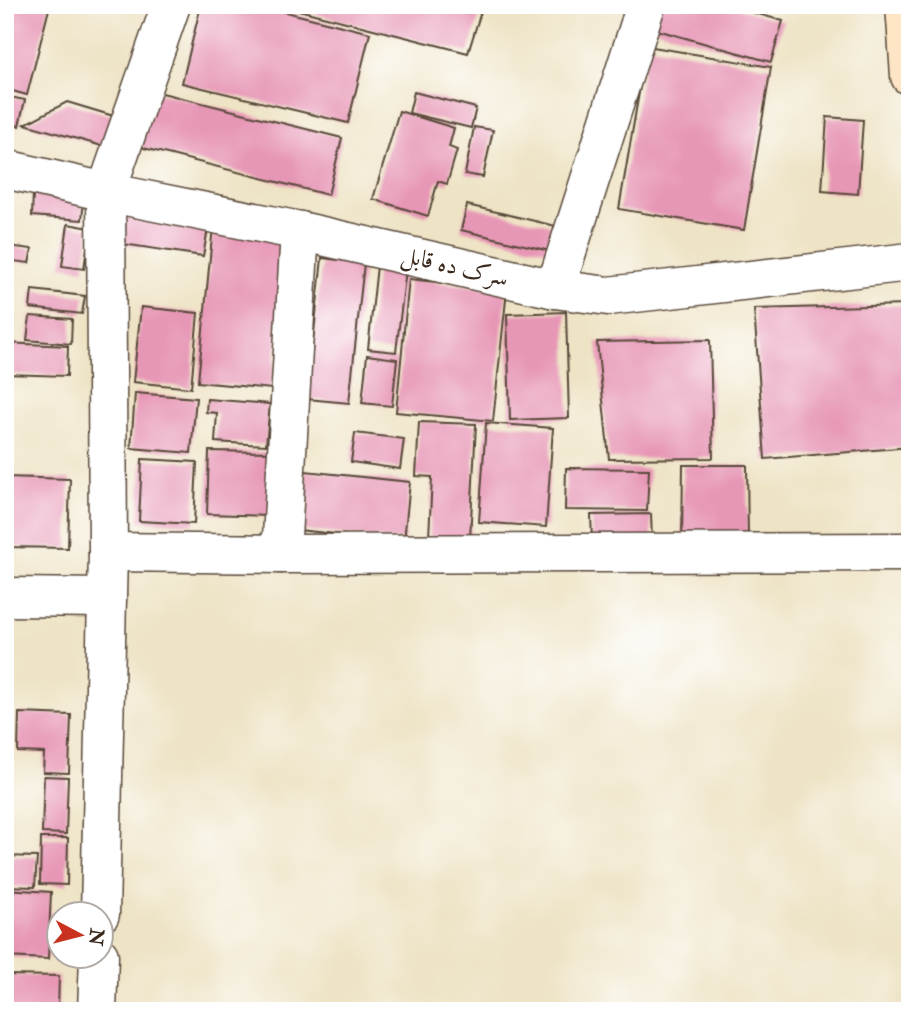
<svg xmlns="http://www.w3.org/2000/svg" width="915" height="1016" font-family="'IM FELL Double Pica',Amiri,serif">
<rect width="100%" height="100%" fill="#fff"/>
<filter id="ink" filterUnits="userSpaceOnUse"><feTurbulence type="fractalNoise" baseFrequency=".0143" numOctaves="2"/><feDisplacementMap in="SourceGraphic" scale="14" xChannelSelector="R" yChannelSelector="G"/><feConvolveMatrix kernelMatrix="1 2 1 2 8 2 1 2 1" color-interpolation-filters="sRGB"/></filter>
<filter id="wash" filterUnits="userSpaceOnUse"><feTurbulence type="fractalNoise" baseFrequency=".00686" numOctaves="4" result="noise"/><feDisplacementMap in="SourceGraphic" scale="28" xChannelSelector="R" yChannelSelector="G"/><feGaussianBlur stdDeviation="1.57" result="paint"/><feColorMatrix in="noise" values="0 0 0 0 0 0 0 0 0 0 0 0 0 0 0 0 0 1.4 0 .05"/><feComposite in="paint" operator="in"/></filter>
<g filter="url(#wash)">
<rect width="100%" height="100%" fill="#eee3c5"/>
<g id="blocks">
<g fill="#e797b6">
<path d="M5,5H50L27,95L5,89Z"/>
<path d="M201,5H258L370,33L348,123L182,83Z"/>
<path d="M279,5H483L468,53Z"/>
<path d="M656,5H727L783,21L771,62L650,28Z"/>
<path d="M647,46L771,67L744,230L619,209Z"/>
<path d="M154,91L342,138L328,195L140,147Z"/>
<path d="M414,92L476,108L471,128L409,113Z"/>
<path d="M5,96L25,100L19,126L5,123Z"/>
<path d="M67,102L120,118L109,148L25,124Z"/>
<path d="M399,111L454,128L449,147L457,150L447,184L438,181L428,216L373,199Z"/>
<path d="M827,117L863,120L858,194L822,191Z"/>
<path d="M474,127L493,130L483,177L465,174Z"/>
<path d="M33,193L84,198L82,220L32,216Z"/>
<path d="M467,205L564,228L558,253L461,230Z"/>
<path d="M121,211L209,223L203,256L116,243Z"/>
<path d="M68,224L90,228L84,269L62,266Z"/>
<path d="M213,226L288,233L272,389L198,382Z"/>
<path d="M8,246L32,249L29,263L5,260Z"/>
<path d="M322,258L364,263L349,403L307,399Z"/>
<path d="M377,266L406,269L396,352L368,349Z"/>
<path d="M409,279L507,290L493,421L396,412Z"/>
<path d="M32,290L85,296L82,314L30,308Z"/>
<path d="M906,305L910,447L765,459L754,309Z"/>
<path d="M141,307L198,313L191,388L133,382Z"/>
<path d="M566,312L569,418L510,420L507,314Z"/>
<path d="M30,316L72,319L71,344L27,340Z"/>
<path d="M710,340L713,458L609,459L597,342Z"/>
<path d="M5,343L68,346L67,376L5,374Z"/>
<path d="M367,355L397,359L392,406L362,403Z"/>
<path d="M135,393L196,398L191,453L131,448Z"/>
<path d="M207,399L270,404L266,445L215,442L217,413L206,412Z"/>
<path d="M419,422L476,424L470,539L429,537L432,477L416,476Z"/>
<path d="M486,423L553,428L546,527L479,522Z"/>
<path d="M355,433L404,439L400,469L351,462Z"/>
<path d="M209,451L270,452L269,516L207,514Z"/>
<path d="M142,459L197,462L194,524L139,521Z"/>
<path d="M683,465H747L748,541H682Z"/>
<path d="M566,468L649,469L647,511L565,510Z"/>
<path d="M305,471L410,482L404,541L298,530Z"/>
<path d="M5,477L70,479L68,548L5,547Z"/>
<path d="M651,514L652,541H592L591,515Z"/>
<path d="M19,713L71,715L69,773L43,772L44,753L18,752Z"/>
<path d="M44,776L68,777L66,834L42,833Z"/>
<path d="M41,838H68L67,885L40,884Z"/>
<path d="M5,856L37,857L35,887L5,886Z"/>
<path d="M5,889L51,892L48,959L5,957Z"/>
<path d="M5,975L59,976L58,1011H5Z"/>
</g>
</g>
</g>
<g filter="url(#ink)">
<use href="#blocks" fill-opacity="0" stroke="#564637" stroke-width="2"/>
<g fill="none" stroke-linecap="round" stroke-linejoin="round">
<defs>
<g id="minor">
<path d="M5,169L106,192L300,231L555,289L608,296L910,262"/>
<path d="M555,289L646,5"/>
<path d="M108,552L281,554L910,552"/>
<path d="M281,554L300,231"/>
<path d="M5,597L107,598"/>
<path d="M100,914L108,552L106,192L171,5"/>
<path d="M97,1011L99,956"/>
</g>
<path id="secondary" d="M905,5L910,76"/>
</defs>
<use href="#minor" stroke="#564637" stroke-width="41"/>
<use href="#secondary" stroke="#564637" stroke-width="41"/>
<use href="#minor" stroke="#fff" stroke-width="38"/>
<use href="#secondary" stroke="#fde5c5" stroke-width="38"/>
</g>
</g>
<g text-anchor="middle" stroke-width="5" stroke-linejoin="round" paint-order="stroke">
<g font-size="24" fill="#3b2a1e" stroke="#fff">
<text transform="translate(455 266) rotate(13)" y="8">سرک ده قابل</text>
</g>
</g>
<rect width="915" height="1016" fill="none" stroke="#fff" stroke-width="28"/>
<g transform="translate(80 935) rotate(97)"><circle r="33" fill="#ffffff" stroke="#b1aaa5" stroke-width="2"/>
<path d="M0-5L12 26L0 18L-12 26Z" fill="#c8321e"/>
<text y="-10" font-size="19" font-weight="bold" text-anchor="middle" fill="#3b2a1e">N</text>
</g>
</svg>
